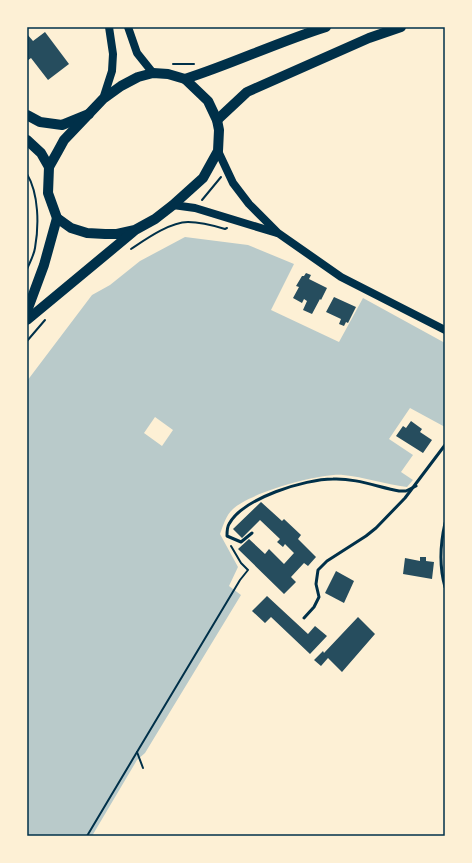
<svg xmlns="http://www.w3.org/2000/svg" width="472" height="863" font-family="Poppins,sans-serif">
<rect width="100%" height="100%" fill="#fdf0d5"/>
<path fill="#b9caca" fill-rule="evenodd" d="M185,237L248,245L294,264L271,310L339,342L363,298L445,343V427L410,408L389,439L413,455L401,472L413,480L407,487C385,484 364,477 343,475C320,473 249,493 233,509C226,515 223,526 220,534L238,567L229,586L241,595L145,753L137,760L92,836H27V381L92,295L110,285L140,261ZM155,417L173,430L162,446L144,433Z"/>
<g fill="#264d5e">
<path d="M45,32L69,64L48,80L31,58L27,61V34L33,41Z"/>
<path d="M306,273L311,275L309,279L327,288L321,300L320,299L312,314L303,310L307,301L304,299L302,303L293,298L299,287L296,286L302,276H304Z"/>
<path d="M334,297L356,307L348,323L346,322L344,326L339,324L341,319L326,312Z"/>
<path d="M411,421L422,429L420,432L432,440L423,453L396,436L403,426L406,428Z"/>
<path d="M261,502L282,521L284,519L301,535L298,539L316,557L308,566L304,563L291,577L296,582L284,594L238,549L249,539L265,554L269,549L284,564L294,553L285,544L283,547L277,542L280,539L260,520L242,538L233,529Z"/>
<path d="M420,557H426V561L434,562L432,579L403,574L405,558L420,561Z"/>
<path d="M336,571L354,581L344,603L325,593Z"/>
<path d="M267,596L308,634L315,626L327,636L310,654L271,617L265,623L252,611Z"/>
<path d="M358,617L375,634L342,672L328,658L321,666L314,660L323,651L324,653Z"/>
</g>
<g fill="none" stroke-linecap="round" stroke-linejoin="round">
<g stroke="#003049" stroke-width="2">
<path d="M173,64H194"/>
<path d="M27,174C39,194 39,226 35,248C34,255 30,262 27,269"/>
<path d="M202,200L221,177"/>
<path d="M131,249C146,239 170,222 188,222C200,222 212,225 225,229L227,228"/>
<path d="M27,341L45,320"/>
<path d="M143,768L137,752L240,580L248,570L241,563L231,546"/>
<path d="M87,836L137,752"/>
</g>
<g stroke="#003049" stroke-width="3">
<path d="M445,523C440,545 439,566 445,587"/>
<path d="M252,533L241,542L227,536C227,532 227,527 229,524C243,498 305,479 333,479C355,478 378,487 399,491H406L416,486"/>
<path d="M304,618L314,607L319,597L316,584L318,570L327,561L366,536L376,528L405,498L445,445"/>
</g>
<g stroke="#003049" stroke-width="8">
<path d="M128,27L137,53L153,73"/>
<path d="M103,99L112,71L113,54L109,27"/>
<path d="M218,151L233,183L249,204L278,233L341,277L445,330"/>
<path d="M173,205L195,208L277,233"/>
</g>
<g stroke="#003049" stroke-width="10">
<path d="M27,115L40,122L62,125L89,114"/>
<path d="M27,140L41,153L49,167"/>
</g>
<g stroke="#003049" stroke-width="10">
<path d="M153,73L168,74L185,79L208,101L217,120L219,130L218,151L203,178L173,205L155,219L135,230L117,234H105L87,233L71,228L57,218L48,193L49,167L58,151L64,140L103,99L121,86L138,77Z"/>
<path d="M185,79C232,64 278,42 326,27"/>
<path d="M217,120L247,92L369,38L401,27"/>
<path d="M27,311L44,265L57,218"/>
<path d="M27,320L133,232"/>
</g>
</g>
<rect width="472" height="863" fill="none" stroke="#fdf0d5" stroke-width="56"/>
<rect x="28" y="28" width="416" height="807" fill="none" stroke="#003049" stroke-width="1.5"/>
</svg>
